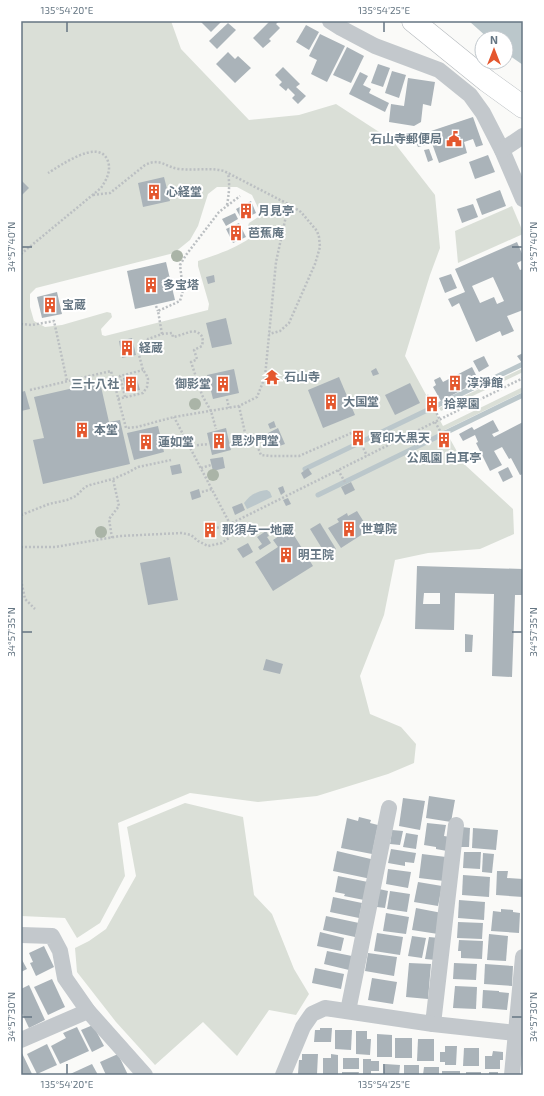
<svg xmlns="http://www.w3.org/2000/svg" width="544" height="1096" font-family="'Exo 2','Noto Sans JP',sans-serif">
<rect width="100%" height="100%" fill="#fafaf8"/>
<g fill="#dadfd7" fill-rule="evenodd">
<path d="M21,21H171L181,49L249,120L299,115L336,104L393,141L435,195L440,248L430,275L405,356L443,426L523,387V392L445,430L464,464L513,509L514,534L480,549L428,553L395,560L384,615L360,676L370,714L401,727L416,744L414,763L388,774L317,796L258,802L190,793L118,823L125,876L100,923L77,938L65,918L21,916ZM217,187H237L252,195L260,212V216L249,223L248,226L251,234L250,238C234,249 216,255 198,261V266L209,304L208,310L105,336L102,335L101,329L112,317L111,313L107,312L62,325L45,327L34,321L30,307V294L36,288L174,253L190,240L198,226L208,194Z"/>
<path d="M512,206L523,232V234L458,263L455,231Z"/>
<path d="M523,368V372L441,411L439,408Z"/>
<path d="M185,803L243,817L254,895L272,914L294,969L309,994L296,1015L269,1010L237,1056L203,1022L155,1065L116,1022L77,972L75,948L89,941L106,929L136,876L127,827Z"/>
</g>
<g fill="#bbc7cb">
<path d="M469,21H523V65L506,53V38H488Z"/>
<path d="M267,490L270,492L272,497L247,509L244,503C250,495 257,491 267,490Z"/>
</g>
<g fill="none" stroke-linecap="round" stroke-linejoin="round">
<g stroke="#bbc7cb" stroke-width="5">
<path d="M305,469L523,364"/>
<path d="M318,495L523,395"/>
</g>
</g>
<g fill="#aab3b9" fill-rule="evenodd">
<path d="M200,21H222L211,32Z"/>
<path d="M270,21H279L276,24L280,28L269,39L271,41L263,48L253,38Z"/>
<path d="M228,23L236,30L217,49L209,41Z"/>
<path d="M306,25L319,32L309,50L296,42Z"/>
<path d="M320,34L345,46L327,82L311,74L317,60L309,56Z"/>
<path d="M347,47L364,56L351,83L333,75Z"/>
<path d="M228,52L235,59L238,56L251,68L235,83L216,64Z"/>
<path d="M378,64L390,68L383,87L371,83Z"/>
<path d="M283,67L300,84L296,87L306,96L298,104L292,98L295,95L288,88L286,91L279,85L282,82L275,75Z"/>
<path d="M392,71L406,75L399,98L385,93Z"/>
<path d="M360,72L368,76L363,85L371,89L369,93L389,103L385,112L349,94Z"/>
<path d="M408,78L435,82L431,106L423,104L421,122L414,126L389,122L391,104L404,106Z"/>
<path d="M473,117L483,145L476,147L473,139L464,142L467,153L439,163L428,132Z"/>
<path d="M421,132L425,145L418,147L413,135Z"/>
<path d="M429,149L433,160L428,162L424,150Z"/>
<path d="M488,155L495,172L475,179L469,162Z"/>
<path d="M164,177L170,201L143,207L138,183Z"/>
<path d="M21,180L29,188L21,196Z"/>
<path d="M500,190L506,206L482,215L476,199Z"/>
<path d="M251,201L256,213L242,220L236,209Z"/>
<path d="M473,204L478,217L462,223L457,209Z"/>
<path d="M235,213L238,219L226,226L222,219Z"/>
<path d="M239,223L246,237L233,243L226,229Z"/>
<path d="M517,242L523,256V260L517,263L520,270L523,269V310L507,316L514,331L502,336L500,331L476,342L459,303L452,307L448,299L465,292L455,269ZM493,277L504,301L497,304L494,297L480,303L472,286Z"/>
<path d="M166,262L175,300L135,309L127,271Z"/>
<path d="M451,274L457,288L445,293L439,278Z"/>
<path d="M214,275L215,282L208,284L206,277Z"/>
<path d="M57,292L62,314L42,318L37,297Z"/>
<path d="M226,318L232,344L212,348L206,323Z"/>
<path d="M132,338L136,355L122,358L119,341Z"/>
<path d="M523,353V363H522L517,356Z"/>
<path d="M484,356L489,366L479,372L473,361Z"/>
<path d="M472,367L479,381L441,401L433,387L436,385L434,380L440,377L443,382Z"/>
<path d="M376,368L379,374L373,376L371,371Z"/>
<path d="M234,369L239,393L213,399L207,375Z"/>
<path d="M136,375L140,390L126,393L123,378Z"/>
<path d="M339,377L355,415L323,428L308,390Z"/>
<path d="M100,382L109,422L120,420L130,464L43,484L33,440L44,438L34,397Z"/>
<path d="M410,383L420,403L395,415L385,395Z"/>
<path d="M25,391L30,409L21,411V392Z"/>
<path d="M435,399L437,404L429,408L426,403Z"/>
<path d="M493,420L499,431L492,434L494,437L523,422V474L520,475L511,458L509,459L502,447L494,451L502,465L490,471L476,443L478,442L475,435L463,441L459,434L472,427L474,430Z"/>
<path d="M274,421L276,427L270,429L268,424Z"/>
<path d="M158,426L164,452L134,460L127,433Z"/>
<path d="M226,428L231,450L212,455L207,433Z"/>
<path d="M278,428L285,444L274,448L268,433Z"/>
<path d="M361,432L364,439L355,444L352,437Z"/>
<path d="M446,435L449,441L441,445L438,439Z"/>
<path d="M223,457L225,468L213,471L210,459Z"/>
<path d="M180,464L182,473L172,475L170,466Z"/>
<path d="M508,467L513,477L503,482L498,472Z"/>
<path d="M308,468L312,474L304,479L301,473Z"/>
<path d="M351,482L355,490L345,495L341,487Z"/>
<path d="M283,486L285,492L281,495L278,488Z"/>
<path d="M199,489L201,497L192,500L190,492Z"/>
<path d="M288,498L291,504L286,506L283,500Z"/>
<path d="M242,503L245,510L235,515L232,507Z"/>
<path d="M357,511L369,530L341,548L328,528L339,522L337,519L347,513L348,516Z"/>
<path d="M320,523L336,549L326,555L310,529Z"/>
<path d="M211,527L213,532L208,534L206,529Z"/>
<path d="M290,529L313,566L273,591L255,562L278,547L273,540Z"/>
<path d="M266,531L269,536L267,537L271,543L260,550L258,547L262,544L257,537Z"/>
<path d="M248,543L253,552L243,558L237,549Z"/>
<path d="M170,557L178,600L148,605L140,563Z"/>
<path d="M417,566L523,569V595H515L512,677L492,676L494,594L455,593L454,630L415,629ZM424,593H440V604H423Z"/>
<path d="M465,634L473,635L472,652H465Z"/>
<path d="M266,659L283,664L280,674L263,670Z"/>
<path d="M429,796L455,800L451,822L426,818Z"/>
<path d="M403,798L425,801L420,830L399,826Z"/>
<path d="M359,817L371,820L370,823L378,825L372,854L341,848L347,818L358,821Z"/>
<path d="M427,823L446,825L444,836L450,837L447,851L436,849V847L424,845Z"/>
<path d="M462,827L470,828L469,847H461Z"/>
<path d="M473,828L498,830L496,850L472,848Z"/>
<path d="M392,830L403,831L400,845L390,844Z"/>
<path d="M406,833L418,835L416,849L403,847Z"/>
<path d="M391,849L416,853L414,863L405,862V866L388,863Z"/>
<path d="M337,851L375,860L371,879L333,871Z"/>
<path d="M464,852H481L480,869L463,868Z"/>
<path d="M483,853L494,854L492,873L482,872Z"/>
<path d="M422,854L446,857L444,881L419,878Z"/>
<path d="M388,869L411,872L408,888L386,884Z"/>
<path d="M497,871H508L507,878L523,879V897L496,895Z"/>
<path d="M463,875L490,877L489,897L462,895Z"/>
<path d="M338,876L368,882L364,900L344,896L345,894L335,892Z"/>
<path d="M418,882L442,886L438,906L414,902Z"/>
<path d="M379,889L388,891L385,908L377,907Z"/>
<path d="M390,891L410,894L407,912L387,909Z"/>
<path d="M333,897L362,903L359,918L330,912Z"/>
<path d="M459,900L485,902L484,920L458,918Z"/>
<path d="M416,908L442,913L438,934L412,930Z"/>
<path d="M501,909L513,910V912L520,913L519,933L491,931L493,911L501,912Z"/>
<path d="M386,913L409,917L406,934L383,931Z"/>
<path d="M326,916L359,923L355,937L323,930Z"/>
<path d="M458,922L483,923L482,939L457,938Z"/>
<path d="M320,932L344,938L341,951L317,946Z"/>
<path d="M377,933L403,937L400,955L374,951Z"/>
<path d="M489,934L508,936L506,961L487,960Z"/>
<path d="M412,936L426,938L422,958L408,956Z"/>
<path d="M429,937L439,938L436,960L425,959Z"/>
<path d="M459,940L483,941L482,959L461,958V951H458Z"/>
<path d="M44,946L54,967L36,976L30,963L33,962L29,953Z"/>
<path d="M327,951L352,956L349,970L324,964Z"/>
<path d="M368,953L397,957L394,976L365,971Z"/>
<path d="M21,958L27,969L21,972Z"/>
<path d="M409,963L431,964L428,999L406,997Z"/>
<path d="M454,963L477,964L476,980L453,979Z"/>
<path d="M485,964L513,966L512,986L484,984Z"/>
<path d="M315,968L344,974L341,989L312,983Z"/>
<path d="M372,978L397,982L393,1004L368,1000Z"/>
<path d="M52,979L65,1007L48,1015L34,987Z"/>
<path d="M29,985L45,1020L29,1028L21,1011V989Z"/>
<path d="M455,986L477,987L476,1009L453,1008Z"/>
<path d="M483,990L499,991V992L509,993L507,1010L482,1008Z"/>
<path d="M93,1025L104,1046L92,1052L81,1030Z"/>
<path d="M77,1027L89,1051L60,1064L51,1046L66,1038L63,1033Z"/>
<path d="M320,1028H332L331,1042H314L315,1030H320Z"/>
<path d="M335,1030H352L351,1050L335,1049Z"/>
<path d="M356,1031H367V1039H371L370,1055L356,1054Z"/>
<path d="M377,1034L392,1035V1057H377Z"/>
<rect x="395" y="1038" width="17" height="20"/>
<path d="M418,1039H434V1061H417Z"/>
<path d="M47,1044L57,1065L37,1074L27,1054Z"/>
<path d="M445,1046H457L456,1065H445V1062H440V1052H445Z"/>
<path d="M464,1048H479V1066H463Z"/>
<path d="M21,1051L32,1074L30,1075H21Z"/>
<path d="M493,1051L503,1052V1060H500V1069H485V1056H492Z"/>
<path d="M118,1054L128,1075H106L100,1062Z"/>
<path d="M302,1054H318L317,1074H298L299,1060H302Z"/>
<path d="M331,1054L338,1055V1075H323V1058H331Z"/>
<rect x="343" y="1058" width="16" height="11"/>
<path d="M363,1059H371V1061H379V1071H371V1075H363Z"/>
<path d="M92,1064L98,1075H68Z"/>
<path d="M385,1064L400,1065L399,1075H384Z"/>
<rect x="404" y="1065" width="15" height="10"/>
<path d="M424,1067H439V1075H423Z"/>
<rect x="442" y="1071" width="18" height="4"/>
<path d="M342,1072H359L358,1075H342Z"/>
<rect x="466" y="1072" width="15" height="3"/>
<rect x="489" y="1072" width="9" height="3"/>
</g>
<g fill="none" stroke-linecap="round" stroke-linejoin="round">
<defs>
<path id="highway" d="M413,21L487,81L523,107"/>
</defs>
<use href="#highway" stroke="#b4b9bd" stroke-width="23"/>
<g stroke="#bbbfc2" stroke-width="2.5" stroke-dasharray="2 2" stroke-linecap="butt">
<path d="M93,195L110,193L145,165C161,157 166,168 180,169C195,171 209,167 224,171L290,205L301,212L317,231L319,237L320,247L315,264L289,323L280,331L269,334"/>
<path d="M227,205C229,194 230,184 228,173"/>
<path d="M21,254L101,188C107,179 112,169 107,159C97,139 60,166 48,173"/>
<path d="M156,306L158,311"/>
<path d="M21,324L32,325L54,321L67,381"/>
<path d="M162,334L158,311L180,301L183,290L180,265L186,255L219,212L240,196"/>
<path d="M30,390L111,371L126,428L137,427L174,417L239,406L257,397L265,377L276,262L286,216L290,205"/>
<path d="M427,395L430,401"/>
<path d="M125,397L120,376L143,370"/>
<path d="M118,399L143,393L147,387L148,379L146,374L143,370L139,355L148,339L162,334L172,333L173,337H174L193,331C202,333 204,337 202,346L194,350L197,359L196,360L191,362L202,395L211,411L216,429"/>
<path d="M227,399L229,408"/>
<path d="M239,406L248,446L256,443L261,455L270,456H299L356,431L357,434"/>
<path d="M433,406L440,420"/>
<path d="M435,422L443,436"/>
<path d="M360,441L367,456"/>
<path d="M189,446L209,444"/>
<path d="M201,468L211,465"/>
<path d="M338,470L346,484"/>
<path d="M202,492L212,489"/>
<path d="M21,515L49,504L67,500L76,496L85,487L90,485L113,479L127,473L138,467L171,460"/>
<path d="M213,529L230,524L523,378"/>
<path d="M112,538L109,519L119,506L113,479"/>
<path d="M21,547H55L120,536L182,533L191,535L198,541L208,546L222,543L229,538L230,524L174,417"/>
<path d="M21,580L25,599L35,609"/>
</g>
<g stroke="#c3c8cc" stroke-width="16">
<path d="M330,21L341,28L375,46L439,70L470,95L483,113L502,150L523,199"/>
<path d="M502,150L523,136"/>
<path d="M21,935L52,936L60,951L65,978L88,1011L145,1075"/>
<path d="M348,1011L389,808"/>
<path d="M433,1024L456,825"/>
<path d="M21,1040L88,1011"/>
<path d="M283,1075L303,1027L312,1014L325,1008L433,1024L516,1033H523"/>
<path d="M512,1075L523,957"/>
</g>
<use href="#highway" stroke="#fff" stroke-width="22"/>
</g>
<g fill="#aab4a7">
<circle cx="177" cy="256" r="6"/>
<circle cx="195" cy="404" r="6"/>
<circle cx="213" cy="475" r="6"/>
<circle cx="101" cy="532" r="6"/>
</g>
<path fill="none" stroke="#657683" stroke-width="1.5" d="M67,22V32M384,22V32M22,247H32M512,247H522M22,632H32M512,632H522M22,1017H32M512,1017H522M67,1064V1074M384,1064V1074"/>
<defs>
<symbol id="civic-bare" viewBox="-9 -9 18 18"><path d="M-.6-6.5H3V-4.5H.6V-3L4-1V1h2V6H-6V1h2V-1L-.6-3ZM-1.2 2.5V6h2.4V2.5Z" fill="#e4572e" stroke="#fff" stroke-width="2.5" paint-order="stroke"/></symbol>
<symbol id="building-bare" viewBox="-9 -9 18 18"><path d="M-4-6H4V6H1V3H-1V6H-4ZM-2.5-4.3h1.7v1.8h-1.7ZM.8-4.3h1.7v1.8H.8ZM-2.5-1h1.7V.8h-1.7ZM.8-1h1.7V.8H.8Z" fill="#e4572e" stroke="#fff" stroke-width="2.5" paint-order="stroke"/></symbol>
<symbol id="temple-bare" viewBox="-9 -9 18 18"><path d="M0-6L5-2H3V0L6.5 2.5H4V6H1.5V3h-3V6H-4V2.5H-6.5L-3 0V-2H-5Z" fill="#e4572e" stroke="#fff" stroke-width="2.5" paint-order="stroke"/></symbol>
</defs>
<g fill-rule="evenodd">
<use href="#civic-bare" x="443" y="128" width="22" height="22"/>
<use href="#building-bare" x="143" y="181" width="22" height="22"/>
<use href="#building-bare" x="235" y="200" width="22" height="22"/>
<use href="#building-bare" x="225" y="222" width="22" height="22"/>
<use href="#building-bare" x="140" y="274" width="22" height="22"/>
<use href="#building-bare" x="39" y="294" width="22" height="22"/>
<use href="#building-bare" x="116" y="337" width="22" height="22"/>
<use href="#temple-bare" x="261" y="366" width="22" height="22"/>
<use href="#building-bare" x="444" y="372" width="22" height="22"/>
<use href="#building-bare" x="120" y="373" width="22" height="22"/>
<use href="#building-bare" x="212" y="373" width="22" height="22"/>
<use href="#building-bare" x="320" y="391" width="22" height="22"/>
<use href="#building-bare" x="421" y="393" width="22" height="22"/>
<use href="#building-bare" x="71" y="419" width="22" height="22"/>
<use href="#building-bare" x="347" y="427" width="22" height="22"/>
<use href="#building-bare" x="433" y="429" width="22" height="22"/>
<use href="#building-bare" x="208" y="430" width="22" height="22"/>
<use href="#building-bare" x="135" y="431" width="22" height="22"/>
<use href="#building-bare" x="338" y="518" width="22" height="22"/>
<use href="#building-bare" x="199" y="519" width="22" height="22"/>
<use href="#building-bare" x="275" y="544" width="22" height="22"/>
</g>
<g text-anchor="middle" stroke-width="4" stroke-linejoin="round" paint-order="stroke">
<g font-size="12" font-weight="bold" fill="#657683" stroke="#fff" text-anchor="start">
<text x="442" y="143" text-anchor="end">石山寺郵便局</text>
<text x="166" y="196">心経堂</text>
<text x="258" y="215">月見亭</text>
<text x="248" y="237">芭蕉庵</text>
<text x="163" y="289">多宝塔</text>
<text x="62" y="309">宝蔵</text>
<text x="139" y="352">経蔵</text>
<text x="284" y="381">石山寺</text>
<text x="467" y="387">淳淨館</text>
<text x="119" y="388" text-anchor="end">三十八社</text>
<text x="211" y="388" text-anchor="end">御影堂</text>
<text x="343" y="406">大国堂</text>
<text x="444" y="408">拾翠園</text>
<text x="94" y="434">本堂</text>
<text x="370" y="442">寳印大黒天</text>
<text x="231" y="445">毘沙門堂</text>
<text x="158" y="446">蓮如堂</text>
<text x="444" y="462" text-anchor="middle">公風園 白耳亭</text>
<text x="361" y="533">世尊院</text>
<text x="222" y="534">那須与一地蔵</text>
<text x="298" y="559">明王院</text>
</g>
</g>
<rect width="544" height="1096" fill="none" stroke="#ffffff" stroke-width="44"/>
<g transform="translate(494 50)"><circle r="19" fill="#ffffff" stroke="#c1c8cd"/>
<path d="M0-3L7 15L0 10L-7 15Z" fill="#e4572e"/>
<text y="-6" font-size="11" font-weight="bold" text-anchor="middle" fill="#657683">N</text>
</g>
<rect x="22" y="22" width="500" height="1052" fill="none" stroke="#657683" stroke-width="1.5"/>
<g font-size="10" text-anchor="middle" fill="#657683">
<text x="67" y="14">135°54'20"E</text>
<text x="384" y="14">135°54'25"E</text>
<text transform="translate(11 247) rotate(-90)" y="4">34°57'40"N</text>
<text transform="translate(533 247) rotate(-90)" y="4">34°57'40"N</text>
<text transform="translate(11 632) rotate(-90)" y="4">34°57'35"N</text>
<text transform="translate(533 632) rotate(-90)" y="4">34°57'35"N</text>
<text transform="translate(11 1017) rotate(-90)" y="4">34°57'30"N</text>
<text transform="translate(533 1017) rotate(-90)" y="4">34°57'30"N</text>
<text x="67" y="1088">135°54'20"E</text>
<text x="384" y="1088">135°54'25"E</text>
</g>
</svg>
